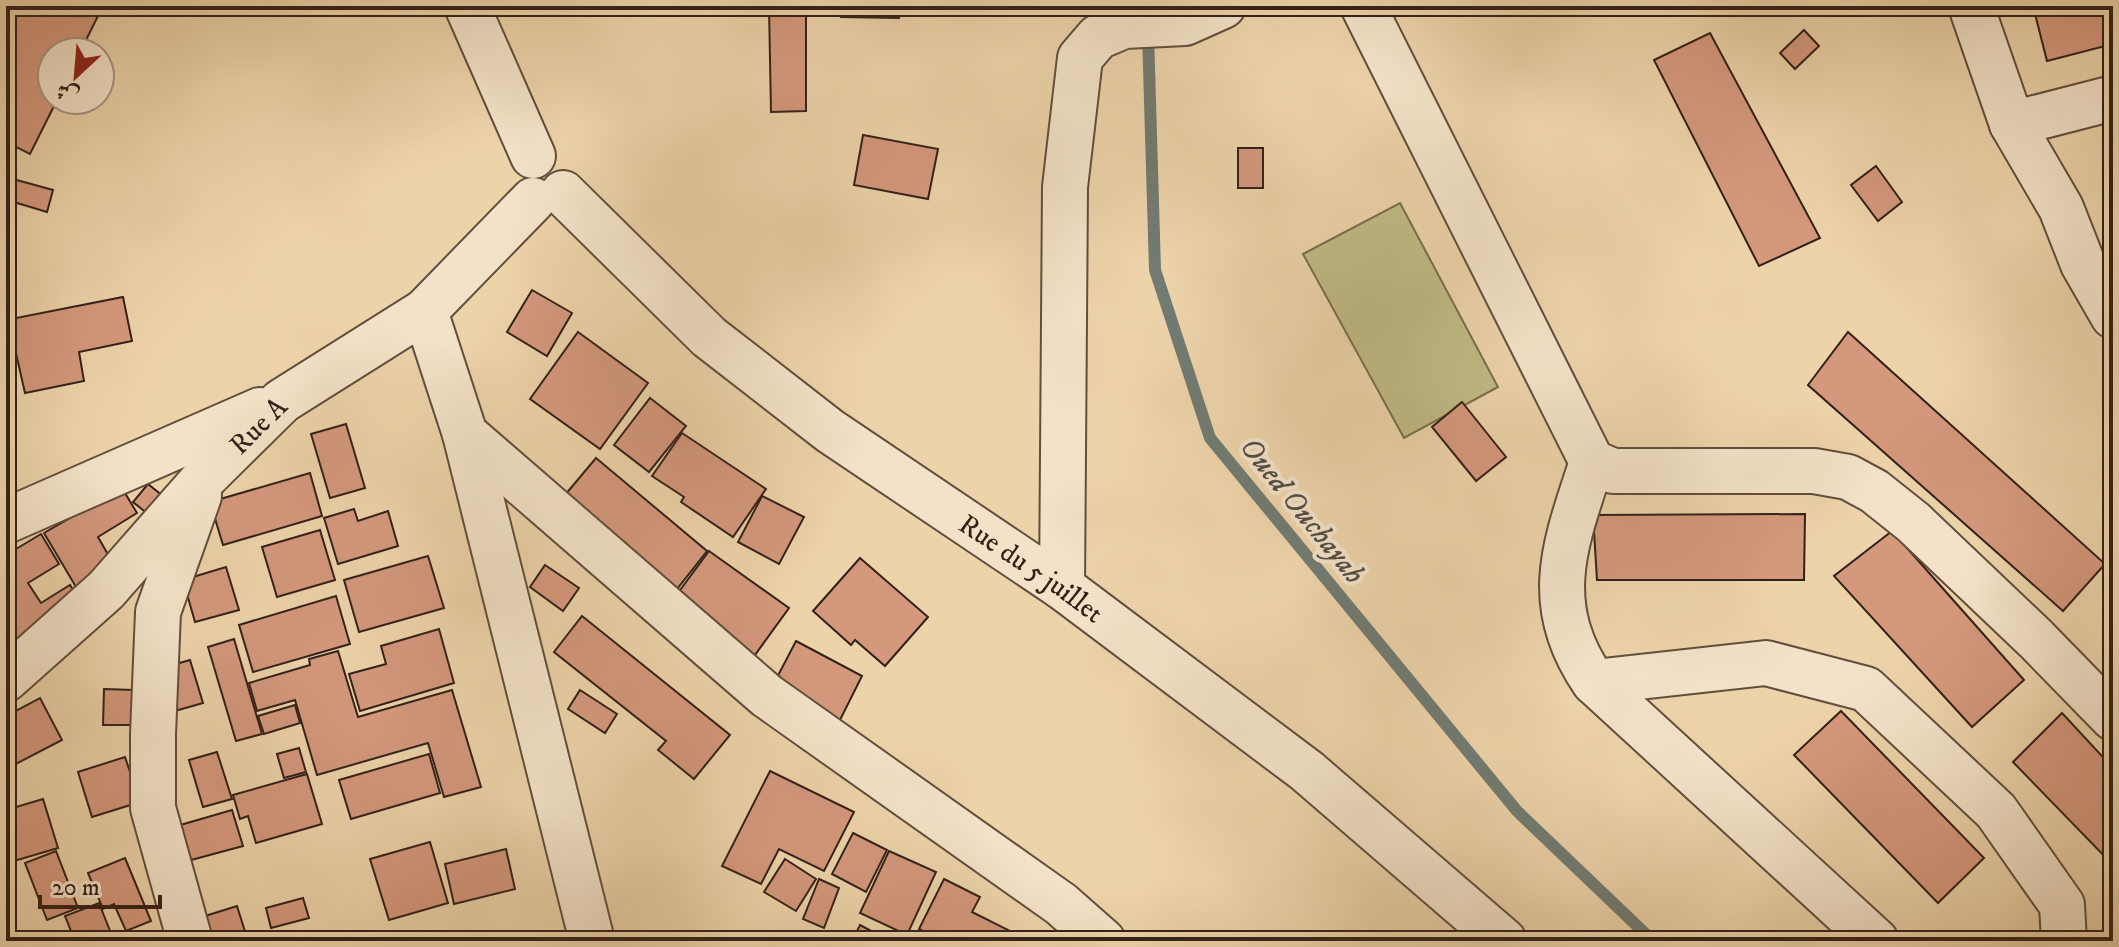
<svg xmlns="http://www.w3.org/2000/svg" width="2119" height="947" font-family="'IM FELL DW Pica',Amiri,serif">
<rect width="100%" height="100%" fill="#edd3aa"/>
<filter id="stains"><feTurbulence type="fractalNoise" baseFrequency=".0025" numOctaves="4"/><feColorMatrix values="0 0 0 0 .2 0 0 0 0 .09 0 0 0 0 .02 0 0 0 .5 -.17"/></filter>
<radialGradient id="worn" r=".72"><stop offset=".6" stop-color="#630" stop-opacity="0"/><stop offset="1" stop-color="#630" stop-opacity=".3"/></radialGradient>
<path fill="#bfba84" stroke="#796e4e" stroke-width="2" d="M1400,203L1498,387L1404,438L1303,254Z"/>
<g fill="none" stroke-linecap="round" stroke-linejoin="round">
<path stroke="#717b72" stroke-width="12" d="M1148,33L1155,270L1210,438L1517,811L1653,941"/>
</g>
<g fill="#d4987d" stroke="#332118" stroke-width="2">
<path d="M6,6H103L80,52H52V100H57L30,154L6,142Z"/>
<path d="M841,6H900L899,18L841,17Z"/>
<path d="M936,6H968V14L936,13Z"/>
<path d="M2033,6H2113V44L2047,61Z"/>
<path d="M769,7H806V111L771,112Z"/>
<path d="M1804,30L1819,46L1795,69L1780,53Z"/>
<path d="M1710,33L1820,238L1759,266L1654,60Z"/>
<path d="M863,135L938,149L928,199L854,185Z"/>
<rect x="1238" y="148" width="25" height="40"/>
<path d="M1876,166L1902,202L1878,221L1851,185Z"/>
<path d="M13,179L53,190L47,212L7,200Z"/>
<path d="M532,290L572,313L547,356L507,332Z"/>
<path d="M123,297L132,341L79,352L84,381L25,393L13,340L8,341L6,320Z"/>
<path d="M578,332L648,383L600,449L530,399Z"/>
<path d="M1848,332L2105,564L2063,611L1808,385Z"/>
<path d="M650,398L686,426L649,472L614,445Z"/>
<path d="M1462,402L1506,457L1476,481L1432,427Z"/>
<path d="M346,424L365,488L330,498L311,434Z"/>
<path d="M682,433L766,489L733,537L681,502L684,497L652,476Z"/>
<path d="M596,458L707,551L677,589L565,495Z"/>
<path d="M310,473L322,516L223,545L210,502Z"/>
<path d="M148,484L169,501L154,519L133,502Z"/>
<path d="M122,488L137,513L98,537L114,565L76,587L44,533Z"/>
<path d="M762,496L804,517L779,564L738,542Z"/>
<path d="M354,509L358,521L388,511L398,546L338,564L324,518Z"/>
<path d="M1805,514L1804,580H1597L1593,515Z"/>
<path d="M320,530L335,580L277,597L262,547Z"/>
<path d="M1892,531L2024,680L1972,727L1834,576Z"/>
<path d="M41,534L59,564L28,583L41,603L70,585L82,605L6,652V555Z"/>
<path d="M709,551L789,608L752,659L672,601Z"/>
<path d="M428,556L444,608L359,632L344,580Z"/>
<path d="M860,558L928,617L885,666L855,640L851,645L813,611Z"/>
<path d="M545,565L579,588L563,611L530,587Z"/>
<path d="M226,567L239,610L195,622L183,580Z"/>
<path d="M336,596L350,644L253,672L239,625Z"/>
<path d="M582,616L730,735L694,779L658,750L666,741L554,652Z"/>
<path d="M439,629L454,683L360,711L349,674L386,664L381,646Z"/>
<path d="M234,639L262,734L236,741L208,647Z"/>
<path d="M796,641L862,676L839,722L772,687Z"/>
<path d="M338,651L358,717L452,690L481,787L444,797L428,743L317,775L295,700L257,711L249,683L310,665L309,659Z"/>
<path d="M190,660L203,703L175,711L162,668Z"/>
<path d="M104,689L133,690V725H103Z"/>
<path d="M580,690L617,714L605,733L568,709Z"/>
<path d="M40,698L62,740L6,769V716Z"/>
<path d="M295,705L300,723L264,734L258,716Z"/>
<path d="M1841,711L1984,858L1938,903L1794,755Z"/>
<path d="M2062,713L2113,768V865L2013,762Z"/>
<path d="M299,748L306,772L284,778L277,754Z"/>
<path d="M217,752L232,799L203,807L189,760Z"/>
<path d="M429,754L440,793L351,819L339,780Z"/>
<path d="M125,757L140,802L92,817L78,772Z"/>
<path d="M770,771L854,812L824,871L779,849L761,884L722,866Z"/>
<path d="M307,774L322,824L256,843L248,816L240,819L233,795Z"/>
<path d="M43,799L58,848L14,861L6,834V810Z"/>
<path d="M232,810L243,846L180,863L170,828Z"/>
<path d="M853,833L887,850L866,892L832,874Z"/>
<path d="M430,842L448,903L389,920L370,859Z"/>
<path d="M506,849L515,889L454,904L445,864Z"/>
<path d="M56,851L78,908L47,920L25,863Z"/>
<path d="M889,851L936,872L907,935L860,913Z"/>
<path d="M125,858L151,921L126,931L114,904L103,909L88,873Z"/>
<path d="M785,859L816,879L796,911L764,892Z"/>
<path d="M819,879L839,888L824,928L803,919Z"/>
<path d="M944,879L980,897L972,912L1030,941H920L925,932L919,929Z"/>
<path d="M303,898L309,918L271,928L266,908Z"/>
<path d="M99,903L114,941H75L65,916Z"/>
<path d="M237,906L248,941H210L202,917Z"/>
<path d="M860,925L890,941H852Z"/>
<path d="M501,932L504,941H466Z"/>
</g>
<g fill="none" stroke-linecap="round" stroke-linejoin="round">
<defs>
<g id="minor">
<path d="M467,6L533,156"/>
<path d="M1363,6L1592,462L1613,471H1814L1848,477L1874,491L1913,522L2036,639L2113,718"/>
<path d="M1971,6L2012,124L2061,208L2083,264L2113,316"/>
<path d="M2012,124L2113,98"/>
<path id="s1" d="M563,193L709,337L830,431L1062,587L1307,771L1504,941"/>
<path d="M425,311L465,434L767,696L1061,904L1103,941"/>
<path d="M465,434L592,941"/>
<path d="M1592,462C1565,544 1540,604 1594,682L1876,941"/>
<path d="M6,521L260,410"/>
<path d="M1062,587L1065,187L1080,58L1098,37L1124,26L1185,23L1223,6"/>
<path id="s2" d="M6,679L106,590L207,475L282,401L425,311L533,200"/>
<path d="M1594,682L1766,663L1866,689L1996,811L2062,905L2064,941"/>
<path d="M190,941L153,808V734L158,612L199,496"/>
</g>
</defs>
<use href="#minor" stroke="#624e3c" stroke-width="48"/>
<use href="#minor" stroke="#f3e2c8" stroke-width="44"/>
</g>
<g text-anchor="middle" stroke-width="8" stroke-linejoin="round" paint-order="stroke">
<g font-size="28" fill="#332118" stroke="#f3e2c8">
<text dy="10" stroke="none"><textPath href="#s2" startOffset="358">Rue A</textPath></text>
<text dy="10" stroke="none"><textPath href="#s1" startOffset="602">Rue du 5 juillet</textPath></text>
</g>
<g font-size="30" font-style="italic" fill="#524e45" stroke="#f3e2c8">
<text transform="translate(1303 510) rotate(51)" y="10">Oued Ouchayah</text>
</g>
</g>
<rect width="2119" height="947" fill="none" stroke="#edd3aa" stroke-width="32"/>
<rect x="8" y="8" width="2103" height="931" fill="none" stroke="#332118" stroke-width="4"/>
<rect x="16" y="16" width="2087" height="915" fill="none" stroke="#332118" stroke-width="2"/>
<g transform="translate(76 76) rotate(206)"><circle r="38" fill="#f3e2c8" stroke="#a69582" stroke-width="2"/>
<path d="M0-6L14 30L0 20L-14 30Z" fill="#8f2418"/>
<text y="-12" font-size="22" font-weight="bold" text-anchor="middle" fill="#332118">ش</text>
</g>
<path d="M40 895v12h120v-12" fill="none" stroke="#332118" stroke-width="4"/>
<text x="52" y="895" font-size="24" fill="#332118" stroke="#f3e2c8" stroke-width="6" paint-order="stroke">20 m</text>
<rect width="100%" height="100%" filter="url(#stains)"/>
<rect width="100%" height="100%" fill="url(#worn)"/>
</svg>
